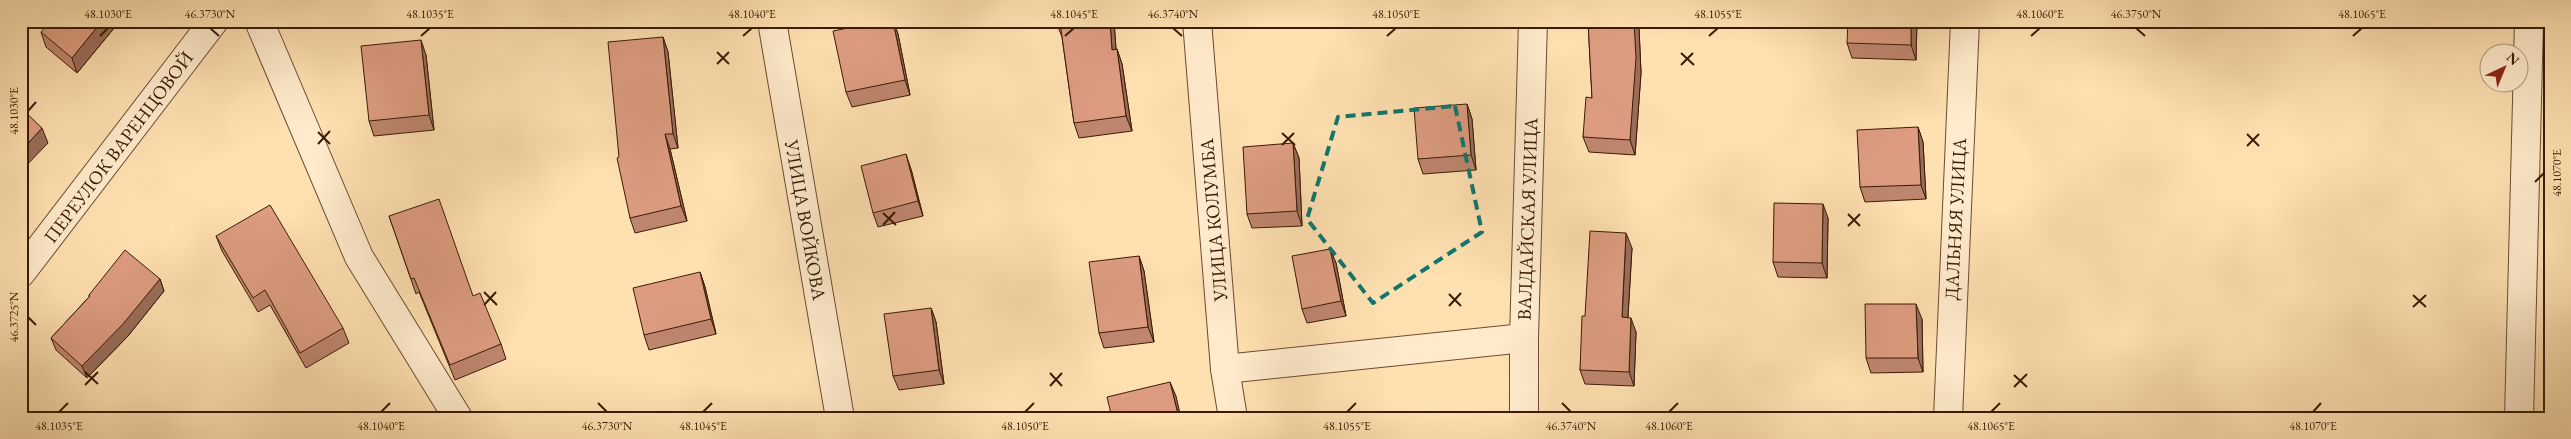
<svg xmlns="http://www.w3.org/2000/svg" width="2571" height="439" font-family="'EB Garamond',serif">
<rect width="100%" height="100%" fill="#ffe0b1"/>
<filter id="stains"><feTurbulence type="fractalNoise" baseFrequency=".004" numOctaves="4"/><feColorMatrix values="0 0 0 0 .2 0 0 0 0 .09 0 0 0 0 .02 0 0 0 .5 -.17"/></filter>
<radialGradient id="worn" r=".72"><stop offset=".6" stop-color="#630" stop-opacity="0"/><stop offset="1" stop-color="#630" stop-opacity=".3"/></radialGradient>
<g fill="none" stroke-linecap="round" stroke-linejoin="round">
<defs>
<g id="minor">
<path d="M259,21L359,257L458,418"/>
<path d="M772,21L840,418"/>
<path d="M1197,21L1225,369L1233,418"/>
<path d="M21,273L214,21"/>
<path d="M1225,369L1524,338"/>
<path d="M1524,418V338L1533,21"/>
<path d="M1948,418L1965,21"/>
<path d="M2519,418L2529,21"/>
</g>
</defs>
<use href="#minor" stroke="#6b4c31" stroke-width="30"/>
<use href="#minor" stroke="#ffebcc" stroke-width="28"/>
</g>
<g fill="#be866e" stroke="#3a1b06">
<path d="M120,21L77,73L46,47L41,32Z"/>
<path d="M893,21L898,34L910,95L852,107L846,92Z"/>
<path d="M1114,21L1116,49H1117L1122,64L1132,131L1079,138L1074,123L1062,37L1056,22Z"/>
<path d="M1588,21H1637L1639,28L1641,73L1635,155L1589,152L1583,137L1592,98Z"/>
<path d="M1917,21L1916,60L1852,58L1847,43Z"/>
<path d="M663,37L668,52L678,148L670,149L687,221L635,233L630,218Z"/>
<path d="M426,55L434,130L374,136L369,121Z"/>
<path d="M1467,104L1472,119L1476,170L1423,174L1418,159Z"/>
<path d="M1918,127L1923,142L1926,199L1865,202L1860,187Z"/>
<path d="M1293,143L1299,158L1302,226L1252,228L1247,214Z"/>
<path d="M911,169L923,216L878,227L873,213Z"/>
<path d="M389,216L473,296L501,344L506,359L455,380L419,292L416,294Z"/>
<path d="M1828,218L1827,278L1778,277L1773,262Z"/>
<path d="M216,236L343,328L349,343L306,368L270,305L258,312L222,251Z"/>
<path d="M1632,248L1628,317L1636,332L1634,386L1585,384L1580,370L1585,316Z"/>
<path d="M1330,249L1336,263L1346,316L1307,323L1302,309Z"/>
<path d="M1139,256L1144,271L1154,342L1104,348L1099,333Z"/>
<path d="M700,272L705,287L716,334L649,350L644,335Z"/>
<path d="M160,279L164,291L128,336L87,378L56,350L51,338L89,297V295Z"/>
<path d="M931,308L936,322L944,384L899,390L893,376Z"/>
<path d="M1922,319L1923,372L1871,373L1866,358Z"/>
</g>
<g fill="#9b6d5a" stroke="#3a1b06">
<path d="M102,21H120L77,73L72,58Z"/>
<path d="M893,21L898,34L910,95L905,80Z"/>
<path d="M1110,21H1114L1117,64L1112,50Z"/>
<path d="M1634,21H1637L1639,28L1641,73L1635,155L1630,140Z"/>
<path d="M1911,21H1917L1916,60L1911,45Z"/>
<path d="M663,37L668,52L678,148L673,134Z"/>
<path d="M421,40L426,55L434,130L429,115Z"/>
<path d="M1117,49L1122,64L1132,131L1126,116Z"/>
<path d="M1467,104L1472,119L1476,170L1471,155Z"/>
<path d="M1918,127L1923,142L1926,199L1921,185Z"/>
<path d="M42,128L48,143L21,171V151Z"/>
<path d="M665,134L670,149L687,221L681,206Z"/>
<path d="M1293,143L1299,158L1302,226L1297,211Z"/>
<path d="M906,154L911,169L923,216L918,201Z"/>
<path d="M1823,204L1828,218L1827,278L1822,263Z"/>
<path d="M1626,233L1632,248L1627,332L1622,317Z"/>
<path d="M1330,249L1336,263L1346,316L1341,301Z"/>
<path d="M1139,256L1144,271L1154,342L1148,327Z"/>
<path d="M700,272L705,287L716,334L711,319Z"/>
<path d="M160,279L164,291L128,336L87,378L82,366Z"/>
<path d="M1916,304L1922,319L1923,372L1918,358Z"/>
<path d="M931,308L936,322L944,384L939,370Z"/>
<path d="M1631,318L1636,332L1634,386L1629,372Z"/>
<path d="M1170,382L1176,396L1181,418H1179Z"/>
</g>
<g fill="#dd9c80" stroke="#3a1b06">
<path d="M50,21H102L72,58L41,32Z"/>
<path d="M883,21H893L905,80L846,92L833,31Z"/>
<path d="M1056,21H1110L1112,50L1117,49L1126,116L1074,123L1060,22H1056Z"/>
<path d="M1588,21H1634L1636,58L1630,140L1583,137L1586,97L1592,98Z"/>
<path d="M1848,21H1911V45L1847,43Z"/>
<path d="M663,37L673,134H665L681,206L630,218L617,158L619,157L608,42Z"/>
<path d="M421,40L429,115L369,121L361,46Z"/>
<path d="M1467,104L1471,155L1418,159L1414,108Z"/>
<path d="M21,108L42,128L21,151Z"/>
<path d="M1918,127L1921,185L1860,187L1857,130Z"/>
<path d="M1293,143L1297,211L1247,214L1243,147Z"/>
<path d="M906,154L918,201L873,213L861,166Z"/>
<path d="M439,199L473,296L480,293L501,344L450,365L414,278L411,279L389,216Z"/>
<path d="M1774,203L1823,204L1822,263L1773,262Z"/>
<path d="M270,205L343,328L300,353L265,290L253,298L216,236Z"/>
<path d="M1590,231L1626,233L1622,317L1631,318L1629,372L1580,370L1582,316H1585Z"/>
<path d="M1330,249L1341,301L1302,309L1292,256Z"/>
<path d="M125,250L160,279L123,324L82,366L51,338L90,296L89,295Z"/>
<path d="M1139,256L1148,327L1099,333L1089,262Z"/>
<path d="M700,272L711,319L644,335L633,288Z"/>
<path d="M1865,304H1916L1918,358H1866Z"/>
<path d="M931,308L939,370L893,376L884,314Z"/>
<path d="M1170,382L1179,418H1112L1107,397Z"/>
</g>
<path fill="none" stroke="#0f766e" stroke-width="4" stroke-dasharray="10 6" stroke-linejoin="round" d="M1455,106L1482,232L1373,303L1307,219L1338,117Z"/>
<path fill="none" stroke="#3a1b06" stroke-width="2" d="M210,28L219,36M1173,28L1182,36M2136,28L2145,36M100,36L108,28M421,36L430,28M743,36L752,28M1065,36L1074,28M1387,36L1396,28M1709,36L1718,28M2031,36L2040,28M2353,36L2362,28M717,52L729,64M1681,53L1694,65M717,64L729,52M1681,65L1693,53M28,111L36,102M318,132L330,144M1282,133L1295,145M2247,134L2259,146M318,144L330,131M1282,145L1294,133M2247,146L2259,134M2535,182L2544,173M883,213L896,225M1848,214L1860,226M883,225L895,212M1848,226L1860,214M484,292L497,305M1449,294L1461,306M2413,295L2426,307M484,305L496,292M1449,306L1461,293M2413,307L2426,295M28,317L36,325M85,372L98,384M1050,373L1062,386M2014,375L2027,387M85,385L98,372M1050,386L1062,373M2014,387L2027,374M598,403L607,412M1562,403L1571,412M59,412L68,403M381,412L390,403M703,412L712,403M1025,412L1034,403M1347,412L1356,403M1669,412L1678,403M1991,412L2000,403M2313,412L2321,403"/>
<g text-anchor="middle" stroke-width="4" stroke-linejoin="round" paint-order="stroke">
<g font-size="19" fill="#3a1b06" stroke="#ffebcc">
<text transform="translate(118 147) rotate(-53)" y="7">ПЕРЕУЛОК ВАРЕНЦОВОЙ</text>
<text transform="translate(1527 219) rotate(-88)" y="7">ВАЛДАЙСКАЯ УЛИЦА</text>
<text transform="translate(1955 219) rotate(-87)" y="7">ДАЛЬНЯЯ УЛИЦА</text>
<text transform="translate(806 220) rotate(80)" y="7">УЛИЦА ВОЙКОВА</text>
<text transform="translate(1213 220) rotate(-95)" y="7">УЛИЦА КОЛУМБА</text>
</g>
</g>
<rect width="2571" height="439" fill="none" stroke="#ffe0b1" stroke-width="55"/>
<g transform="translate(2504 68) rotate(44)"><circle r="24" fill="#ffebcc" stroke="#b0987d"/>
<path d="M0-4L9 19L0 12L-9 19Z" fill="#8f2418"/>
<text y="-8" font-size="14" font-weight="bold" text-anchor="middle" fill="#3a1b06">N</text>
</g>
<rect x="28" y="28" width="2516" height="384" fill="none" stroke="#3a1b06" stroke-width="2"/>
<g font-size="12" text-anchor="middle" fill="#3a1b06">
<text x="108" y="18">48.1030°E</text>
<text x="210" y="18">46.3730°N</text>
<text x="430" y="18">48.1035°E</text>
<text x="752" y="18">48.1040°E</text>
<text x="1074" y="18">48.1045°E</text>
<text x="1173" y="18">46.3740°N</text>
<text x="1396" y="18">48.1050°E</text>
<text x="1718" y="18">48.1055°E</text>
<text x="2040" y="18">48.1060°E</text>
<text x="2136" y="18">46.3750°N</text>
<text x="2362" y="18">48.1065°E</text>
<text transform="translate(14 111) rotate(-90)" y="4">48.1030°E</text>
<text transform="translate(2557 173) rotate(-90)" y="4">48.1070°E</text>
<text transform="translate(14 317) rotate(-90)" y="4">46.3725°N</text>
<text x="59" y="430">48.1035°E</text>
<text x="381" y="430">48.1040°E</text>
<text x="607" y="430">46.3730°N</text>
<text x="703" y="430">48.1045°E</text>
<text x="1025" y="430">48.1050°E</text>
<text x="1347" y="430">48.1055°E</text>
<text x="1571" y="430">46.3740°N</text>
<text x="1669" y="430">48.1060°E</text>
<text x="1991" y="430">48.1065°E</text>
<text x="2313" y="430">48.1070°E</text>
</g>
<rect width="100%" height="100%" filter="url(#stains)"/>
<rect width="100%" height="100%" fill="url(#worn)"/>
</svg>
